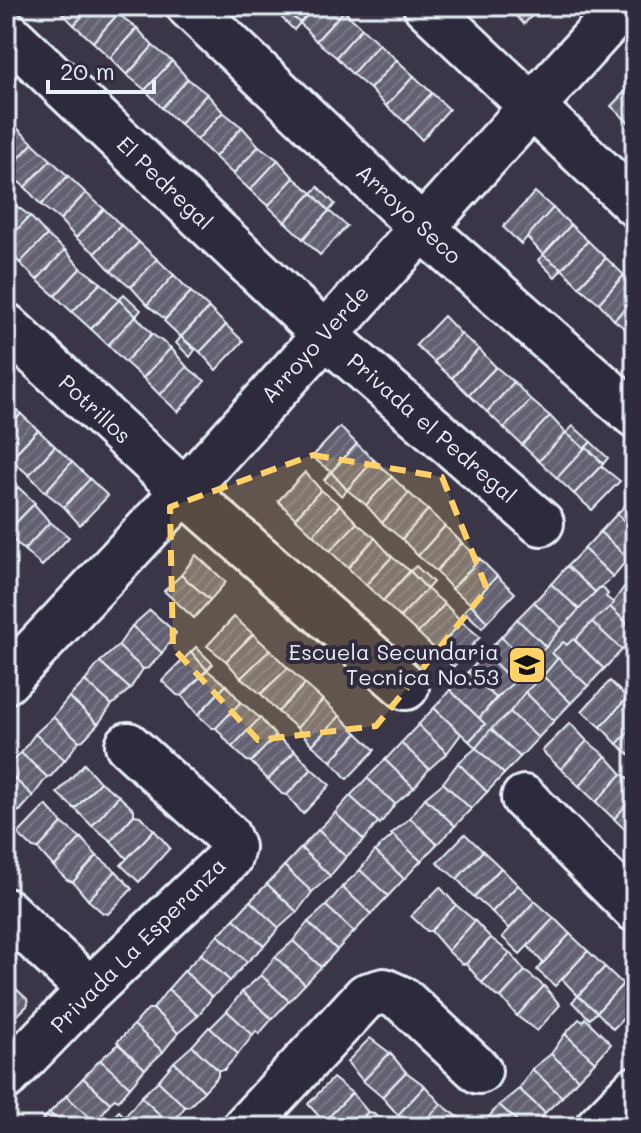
<svg xmlns="http://www.w3.org/2000/svg" width="641" height="1133" font-family="Mali,sans-serif">
<defs>
<pattern id="building-hatch" width="6" height="6" patternUnits="userSpaceOnUse" patternTransform="scale(2)"><rect width="6" height="6" fill="#636171"/><path d="M-1 1l2-2M0 6l6-6M5 7l2-2" fill="none" stroke="#797886"/></pattern>
</defs>
<rect width="100%" height="100%" fill="#3a3648"/>
<filter id="ink" filterUnits="userSpaceOnUse"><feTurbulence type="fractalNoise" baseFrequency=".0125" numOctaves="2"/><feDisplacementMap in="SourceGraphic" scale="16" xChannelSelector="R" yChannelSelector="G"/><feConvolveMatrix kernelMatrix="1 2 1 2 8 2 1 2 1" color-interpolation-filters="sRGB"/></filter>
<g filter="url(#ink)">
<g fill="url(#building-hatch)" stroke="#e8f1f8" stroke-width="2">
<path d="M61,6H92L74,25L58,9Z"/>
<path d="M92,6H114L118,14L93,42L74,25Z"/>
<path d="M283,6H315L300,23Z"/>
<path d="M315,6H339L344,11L316,41L300,23Z"/>
<path d="M507,6H541L524,24Z"/>
<path d="M282,8L300,23L294,30L277,13Z"/>
<path d="M344,11L362,28L336,57L316,41Z"/>
<path d="M118,14L137,28L110,58L93,42Z"/>
<path d="M137,28L153,46L127,75L110,58Z"/>
<path d="M362,28L379,44L352,74L336,57Z"/>
<path d="M379,44L397,60L370,89L352,74Z"/>
<path d="M153,46L172,61L145,90L127,75Z"/>
<path d="M397,60L414,76L386,106L370,89Z"/>
<path d="M172,61L188,79L162,108L145,90Z"/>
<path d="M414,76L432,93L405,122L386,106Z"/>
<path d="M188,79L207,94L180,124L162,108Z"/>
<path d="M635,81V118L630,124L611,106Z"/>
<path d="M432,93L449,109L422,140L405,122Z"/>
<path d="M207,94L223,112L197,140L180,124Z"/>
<path d="M223,112L242,127L215,157L197,140Z"/>
<path d="M16,127L33,143L6,172V138Z"/>
<path d="M242,127L259,146L233,174L215,157Z"/>
<path d="M33,143L51,160L25,187L6,172Z"/>
<path d="M259,146L278,160L250,190L233,174Z"/>
<path d="M51,160L68,176L41,205L25,187Z"/>
<path d="M278,160L294,178L268,206L250,190Z"/>
<path d="M68,176L86,193L60,220L41,205Z"/>
<path d="M294,178L312,193L285,222L268,206Z"/>
<path d="M318,187L335,204L329,211L312,193Z"/>
<path d="M535,192L553,208L521,244L503,227Z"/>
<path d="M86,193L104,209L76,238L60,220Z"/>
<path d="M312,193L329,211L303,239L285,222Z"/>
<path d="M11,202L30,216L6,242V208Z"/>
<path d="M553,208L571,225L543,255L527,237Z"/>
<path d="M104,209L121,225L95,253L76,238Z"/>
<path d="M329,211L347,226L320,255L303,239Z"/>
<path d="M30,216L47,235L20,263L6,250V242Z"/>
<path d="M121,225L139,242L111,271L95,253Z"/>
<path d="M571,225L588,241L562,269L543,255Z"/>
<path d="M47,235L65,250L37,280L20,263Z"/>
<path d="M588,241L606,258L579,287L562,269Z"/>
<path d="M139,242L157,259L131,287L111,271Z"/>
<path d="M65,250L81,268L55,296L37,280Z"/>
<path d="M543,255L562,269L555,277L538,260Z"/>
<path d="M606,258L624,275L599,303L579,287Z"/>
<path d="M157,259L174,275L147,305L131,287Z"/>
<path d="M81,268L101,283L72,312L55,296Z"/>
<path d="M174,275L191,292L165,319L147,305Z"/>
<path d="M624,275L635,285V298L614,320L599,303Z"/>
<path d="M101,283L119,300L91,329L72,312Z"/>
<path d="M191,292L209,308L181,337L164,321Z"/>
<path d="M124,294L141,310L136,316L119,300Z"/>
<path d="M635,298V333L633,335L614,320Z"/>
<path d="M119,300L136,316L108,345L91,329Z"/>
<path d="M209,308L226,325L200,352L181,337Z"/>
<path d="M136,316L152,334L125,362L108,345Z"/>
<path d="M444,316L461,334L434,362L416,345Z"/>
<path d="M226,325L243,341L216,370L200,352Z"/>
<path d="M152,334L171,348L143,378L125,362Z"/>
<path d="M461,334L479,349L452,378L434,362Z"/>
<path d="M181,337L195,350L190,357L176,343Z"/>
<path d="M171,348L187,367L160,395L143,378Z"/>
<path d="M479,349L496,367L469,395L452,378Z"/>
<path d="M187,367L205,381L178,412L160,395Z"/>
<path d="M496,367L514,382L487,412L469,395Z"/>
<path d="M514,382L531,400L504,428L487,412Z"/>
<path d="M6,400L21,414L6,430Z"/>
<path d="M531,400L550,416L522,445L504,428Z"/>
<path d="M21,414L38,430L10,459L6,456V430Z"/>
<path d="M550,416L566,433L539,461L522,445Z"/>
<path d="M573,426L591,442L585,449L566,433Z"/>
<path d="M340,427L357,444L331,472L312,457Z"/>
<path d="M38,430L55,446L29,475L10,459Z"/>
<path d="M566,433L585,449L557,478L539,461Z"/>
<path d="M591,442L608,458L603,464L586,447Z"/>
<path d="M357,444L374,460L347,490L331,472Z"/>
<path d="M55,446L72,462L45,492L29,475Z"/>
<path d="M586,447L603,464L574,494L557,478Z"/>
<path d="M374,460L392,477L366,505L347,490Z"/>
<path d="M72,462L90,479L64,507L45,492Z"/>
<path d="M601,466L620,481L592,510L574,494Z"/>
<path d="M305,472L321,490L295,518L278,501Z"/>
<path d="M331,472L347,490L342,496L324,480Z"/>
<path d="M392,477L409,493L382,523L366,505Z"/>
<path d="M90,479L108,496L80,525L64,507Z"/>
<path d="M18,487L35,503L6,533V499Z"/>
<path d="M321,490L340,505L313,535L295,518Z"/>
<path d="M409,493L428,510L402,539L382,523Z"/>
<path d="M633,497L635,498V532L617,514Z"/>
<path d="M34,504L50,522L24,550L6,533Z"/>
<path d="M340,505L357,523L330,551L313,535Z"/>
<path d="M428,510L445,526L418,556L402,539Z"/>
<path d="M617,514L635,532V553L628,558L600,532Z"/>
<path d="M50,522L69,537L42,566L24,550Z"/>
<path d="M357,523L375,538L348,568L330,551Z"/>
<path d="M445,526L462,543L436,571L418,556Z"/>
<path d="M600,532L628,558L613,577L584,549Z"/>
<path d="M375,538L392,557L366,585L348,568Z"/>
<path d="M462,543L480,559L452,589L436,571Z"/>
<path d="M584,549L613,577L595,592L567,566Z"/>
<path d="M196,555L226,582L210,600L181,575Z"/>
<path d="M392,557L410,571L383,601L366,585Z"/>
<path d="M480,559L497,576L471,604L452,589Z"/>
<path d="M416,566L433,582L427,589L410,571Z"/>
<path d="M567,566L595,592L581,611L551,584Z"/>
<path d="M410,571L427,589L400,617L383,601Z"/>
<path d="M181,575L210,600L194,618L164,591Z"/>
<path d="M497,576L515,593L487,622L471,604Z"/>
<path d="M551,584L581,611L561,628L534,602Z"/>
<path d="M624,587L635,597V631L610,607Z"/>
<path d="M599,588H603L608,594L606,597L614,603L575,640L567,645L563,642L552,653L558,658L546,673L476,748L469,741L485,724L479,718Z"/>
<path d="M427,589L445,604L418,633L400,617Z"/>
<path d="M534,602L561,628L546,647L517,619Z"/>
<path d="M445,604L462,622L436,650L418,633Z"/>
<path d="M471,604L487,622L482,628L464,611Z"/>
<path d="M610,607L635,631L622,650L592,622Z"/>
<path d="M150,610L176,633L162,653L132,626Z"/>
<path d="M234,617L253,634L226,661L207,646Z"/>
<path d="M517,619L546,647L529,663L501,637Z"/>
<path d="M462,622L480,637L453,667L436,650Z"/>
<path d="M592,622L622,650L604,669L575,640Z"/>
<path d="M132,626L162,653L149,668L143,669L118,646Z"/>
<path d="M253,634L270,650L241,678L226,661Z"/>
<path d="M501,637L529,663L514,682L485,654Z"/>
<path d="M573,639L604,669L588,686L552,653L563,642L567,645Z"/>
<path d="M118,646L143,669L130,689L100,662Z"/>
<path d="M196,647L213,664L207,670L191,652Z"/>
<path d="M270,650L288,668L261,694L241,678Z"/>
<path d="M191,652L207,670L182,696L177,695L162,681Z"/>
<path d="M485,654L514,682L496,698L468,672Z"/>
<path d="M558,658L588,686L571,703L543,676Z"/>
<path d="M100,662L130,689L112,705L85,681Z"/>
<path d="M288,668L305,684L278,712L261,694Z"/>
<path d="M207,670L226,685L198,715L182,696Z"/>
<path d="M468,672L496,698L479,718L450,690Z"/>
<path d="M543,676L571,703L554,721L525,692Z"/>
<path d="M85,681L112,705L98,724L69,697Z"/>
<path d="M610,681L627,698L601,727L582,711Z"/>
<path d="M305,684L323,700L297,728L278,712Z"/>
<path d="M226,685L241,702L216,728H212L198,715Z"/>
<path d="M450,690L485,724L469,741L434,708Z"/>
<path d="M525,692L554,721L538,738L510,712Z"/>
<path d="M69,697L98,724L83,740L79,741L53,717Z"/>
<path d="M627,698L635,705V725L617,744L601,727Z"/>
<path d="M323,700L340,716L312,745L297,728Z"/>
<path d="M241,702L260,718L232,747L216,728Z"/>
<path d="M434,708L461,734L447,753L418,725Z"/>
<path d="M510,712L538,738L520,757L491,729Z"/>
<path d="M340,716L357,733L331,761L312,745Z"/>
<path d="M53,717L79,741L65,760L35,734Z"/>
<path d="M260,718L276,736L251,762L247,761L232,747Z"/>
<path d="M570,723L587,741L561,769L542,751Z"/>
<path d="M418,725L447,753L429,769L401,743Z"/>
<path d="M635,725V759L617,744Z"/>
<path d="M491,729L520,757L504,774L476,748Z"/>
<path d="M357,733L375,750L347,779L331,761Z"/>
<path d="M35,734L65,760L51,776L47,777L21,753Z"/>
<path d="M276,736L295,751L268,780L251,762Z"/>
<path d="M587,741L606,756L579,786L561,769Z"/>
<path d="M401,743L429,769L414,788L385,760Z"/>
<path d="M476,748L504,774L487,792L458,763Z"/>
<path d="M295,751L312,769L287,795L282,794L268,780Z"/>
<path d="M21,753L47,777L33,796L6,771V766Z"/>
<path d="M606,756L622,774L596,802L579,786Z"/>
<path d="M385,760L414,788L395,804L367,778Z"/>
<path d="M458,763L487,792L471,809L443,783Z"/>
<path d="M84,764L100,782L75,809L57,793Z"/>
<path d="M312,769L330,785L303,814L287,795Z"/>
<path d="M6,771L33,796L20,811L14,812L6,804Z"/>
<path d="M622,774L635,783V795L614,819L596,802Z"/>
<path d="M367,778L395,804L380,824L350,796Z"/>
<path d="M100,782L119,796L92,826L75,809Z"/>
<path d="M443,783L471,809L455,826L425,798Z"/>
<path d="M635,795V832L632,836L614,819Z"/>
<path d="M119,796L134,810V815L111,841L92,826Z"/>
<path d="M350,796L378,822L364,840L335,813Z"/>
<path d="M425,798L455,826L437,844L410,818Z"/>
<path d="M46,805L62,823L38,849L33,848L18,834Z"/>
<path d="M335,813L364,840L346,857L318,830Z"/>
<path d="M134,815L140,816L154,830L127,859L111,841Z"/>
<path d="M410,818L437,844L421,861L391,834Z"/>
<path d="M62,823L81,838L54,867L38,849Z"/>
<path d="M154,830L170,848L139,882L121,865Z"/>
<path d="M318,830L346,857L330,876L301,848Z"/>
<path d="M465,834L483,851L457,879L437,863Z"/>
<path d="M393,835L421,861L404,879L375,851Z"/>
<path d="M81,838L97,856L73,882L67,880L54,867Z"/>
<path d="M301,848L330,876L312,892L284,866Z"/>
<path d="M375,851L404,879L388,896L360,870Z"/>
<path d="M483,851L501,868L474,897L457,879Z"/>
<path d="M97,856L116,871L88,900L73,882Z"/>
<path d="M284,866L312,892L297,912L267,884Z"/>
<path d="M501,868L518,885L492,912L474,897Z"/>
<path d="M360,870L388,896L371,914L342,887Z"/>
<path d="M116,871L132,889L108,914L103,913L88,900Z"/>
<path d="M267,884L297,912L279,928L250,901Z"/>
<path d="M518,885L535,901L509,929L492,912Z"/>
<path d="M342,887L371,914L354,932L326,906Z"/>
<path d="M440,887L456,905L431,931H427L411,916Z"/>
<path d="M250,901L279,928L264,946L234,919Z"/>
<path d="M535,901L554,918L520,954L502,937Z"/>
<path d="M456,905L475,921L448,951L431,931Z"/>
<path d="M326,906L354,932L337,950L308,922Z"/>
<path d="M554,918L570,934L543,963L528,946Z"/>
<path d="M234,919L264,946L247,962L218,935Z"/>
<path d="M475,921L491,938L466,964H462L448,951Z"/>
<path d="M308,922L337,950L321,967L293,941Z"/>
<path d="M570,934L588,951L555,986L537,970Z"/>
<path d="M218,935L247,962L230,981L201,954Z"/>
<path d="M491,938L510,953L482,983L466,964Z"/>
<path d="M293,941L321,967L305,984L275,957Z"/>
<path d="M588,951L605,967L578,996L562,979Z"/>
<path d="M510,953L525,971L501,997L496,996L482,983Z"/>
<path d="M201,954L230,981L212,997L184,971Z"/>
<path d="M275,957L305,984L289,1001L261,975Z"/>
<path d="M605,967L623,984L597,1012L578,996Z"/>
<path d="M184,971L212,997L198,1016L168,989Z"/>
<path d="M525,971L544,986L517,1016L501,997Z"/>
<path d="M261,975L289,1001L272,1019L242,992Z"/>
<path d="M623,984L635,996V1006L613,1029L597,1012Z"/>
<path d="M12,985L27,999L28,1005L6,1027V992Z"/>
<path d="M544,986L560,1005L537,1031L517,1016Z"/>
<path d="M168,989L198,1016L178,1033L153,1009Z"/>
<path d="M242,992L272,1019L259,1034L256,1031L253,1035L227,1011Z"/>
<path d="M578,996L597,1012L590,1019L572,1002Z"/>
<path d="M148,1009H153L178,1033L163,1052L134,1025Z"/>
<path d="M227,1011L253,1035L238,1054L210,1028Z"/>
<path d="M585,1018L611,1044L595,1062L565,1034L579,1019L583,1022Z"/>
<path d="M134,1025L163,1052L145,1069L117,1042Z"/>
<path d="M209,1027L238,1054L224,1070H218L192,1046Z"/>
<path d="M565,1034L595,1062L578,1079L551,1054Z"/>
<path d="M370,1038L390,1053L363,1081L347,1062Z"/>
<path d="M118,1044L145,1069L130,1087L100,1060Z"/>
<path d="M192,1046L218,1070V1076L204,1091L174,1062Z"/>
<path d="M390,1053L406,1072L382,1097L363,1081Z"/>
<path d="M551,1054L578,1079L562,1097L532,1069Z"/>
<path d="M100,1060L130,1087L118,1101L115,1099L110,1103L83,1078Z"/>
<path d="M174,1062L204,1091L190,1106L185,1107L158,1081Z"/>
<path d="M532,1069L562,1097L545,1113L519,1089Z"/>
<path d="M406,1072L425,1086L398,1115L382,1097Z"/>
<path d="M83,1078L110,1103L96,1123L66,1096Z"/>
<path d="M333,1078L352,1093L324,1122L308,1104Z"/>
<path d="M158,1081L185,1107L171,1125L141,1097Z"/>
<path d="M425,1086L441,1104L419,1127H411L398,1115Z"/>
<path d="M519,1089L545,1113L535,1127H524L499,1105Z"/>
<path d="M352,1093L368,1112L353,1127H329L324,1122Z"/>
<path d="M66,1096L96,1123L92,1127H65L49,1113Z"/>
<path d="M141,1097L171,1125L170,1127H135L125,1117Z"/>
<path d="M441,1104L461,1119L453,1127H419Z"/>
<path d="M499,1105L507,1112L524,1127H487L486,1120Z"/>
<path d="M119,1111L135,1127H104Z"/>
<path d="M368,1112L374,1113L387,1126L353,1127Z"/>
<path d="M49,1113L53,1116L65,1127H36Z"/>
</g>
<g fill="none" stroke-linecap="round" stroke-linejoin="round">
<defs>
<g id="minor">
<path d="M189,6L421,227L635,415"/>
<path d="M426,6L635,204"/>
<path d="M6,32L323,333L541,523"/>
<path d="M6,326L184,491L406,687"/>
<path d="M6,681L184,491L623,6"/>
<path d="M524,798L635,909"/>
<path d="M6,911L90,990"/>
<path d="M6,1077L90,990L229,858L232,847L227,835L128,745"/>
<path d="M245,1127L366,996L384,991L402,999L479,1071"/>
<path d="M598,1127L635,1089"/>
</g>
</defs>
<use href="#minor" stroke="#e8f1f8" stroke-width="50"/>
<use href="#minor" stroke="#2f2a3d" stroke-width="44"/>
</g>
</g>
<path fill="#ffd166" fill-opacity="0.2" stroke="#ffd166" stroke-width="6" stroke-dasharray="16 10" stroke-linejoin="round" d="M313,455L442,477L487,589L376,726L258,740L173,648L170,507Z"/>
<defs>
<symbol id="school-square" viewBox="-11 -11 22 22"><rect x="-9" y="-9" width="18" height="18" rx="4" fill="#ffd166" stroke="#2f2a3d"/><path d="M0-5L7-2L0 1L-7-2ZM-4 1L0 2.5L4 1V4Q0 6-4 4Z" fill="#111"/></symbol>
</defs>
<g fill-rule="evenodd">
<use href="#school-square" x="505" y="643" width="44" height="44"/>
</g>
<g text-anchor="middle" stroke-width="8" stroke-linejoin="round" paint-order="stroke">
<g font-size="22" fill="#e8f1f8" stroke="#2f2a3d">
<text transform="translate(165 183) rotate(44)" y="8">El Pedregal</text>
<text transform="translate(409 214) rotate(43)" y="8">Arroyo Seco</text>
<text transform="translate(315 344) rotate(-48)" y="8">Arroyo Verde</text>
<text transform="translate(95 409) rotate(43)" y="8">Potrillos</text>
<text transform="translate(432 428) rotate(41)" y="8">Privada el Pedregal</text>
<text transform="translate(138 945) rotate(-45)" y="8">Privada La Esperanza</text>
</g>
<g font-size="22" fill="#e8f1f8" stroke="#2f2a3d" text-anchor="end">
<text x="499" y="660">Escuela Secundaria<tspan x="499" dy="25">Tecnica No.53</tspan></text>
</g>
</g>
<rect width="641" height="1133" fill="none" stroke="#2f2a3d" stroke-width="32"/>
<rect x="16" y="16" width="609" height="1101" fill="none" stroke="#e8f1f8" stroke-width="3" filter="url(#ink)"/>
<path d="M48 80v12h106v-12" fill="none" stroke="#e8f1f8" stroke-width="4"/>
<text x="60" y="80" font-size="24" fill="#e8f1f8" stroke="#2f2a3d" stroke-width="6" paint-order="stroke">20 m</text>
</svg>
